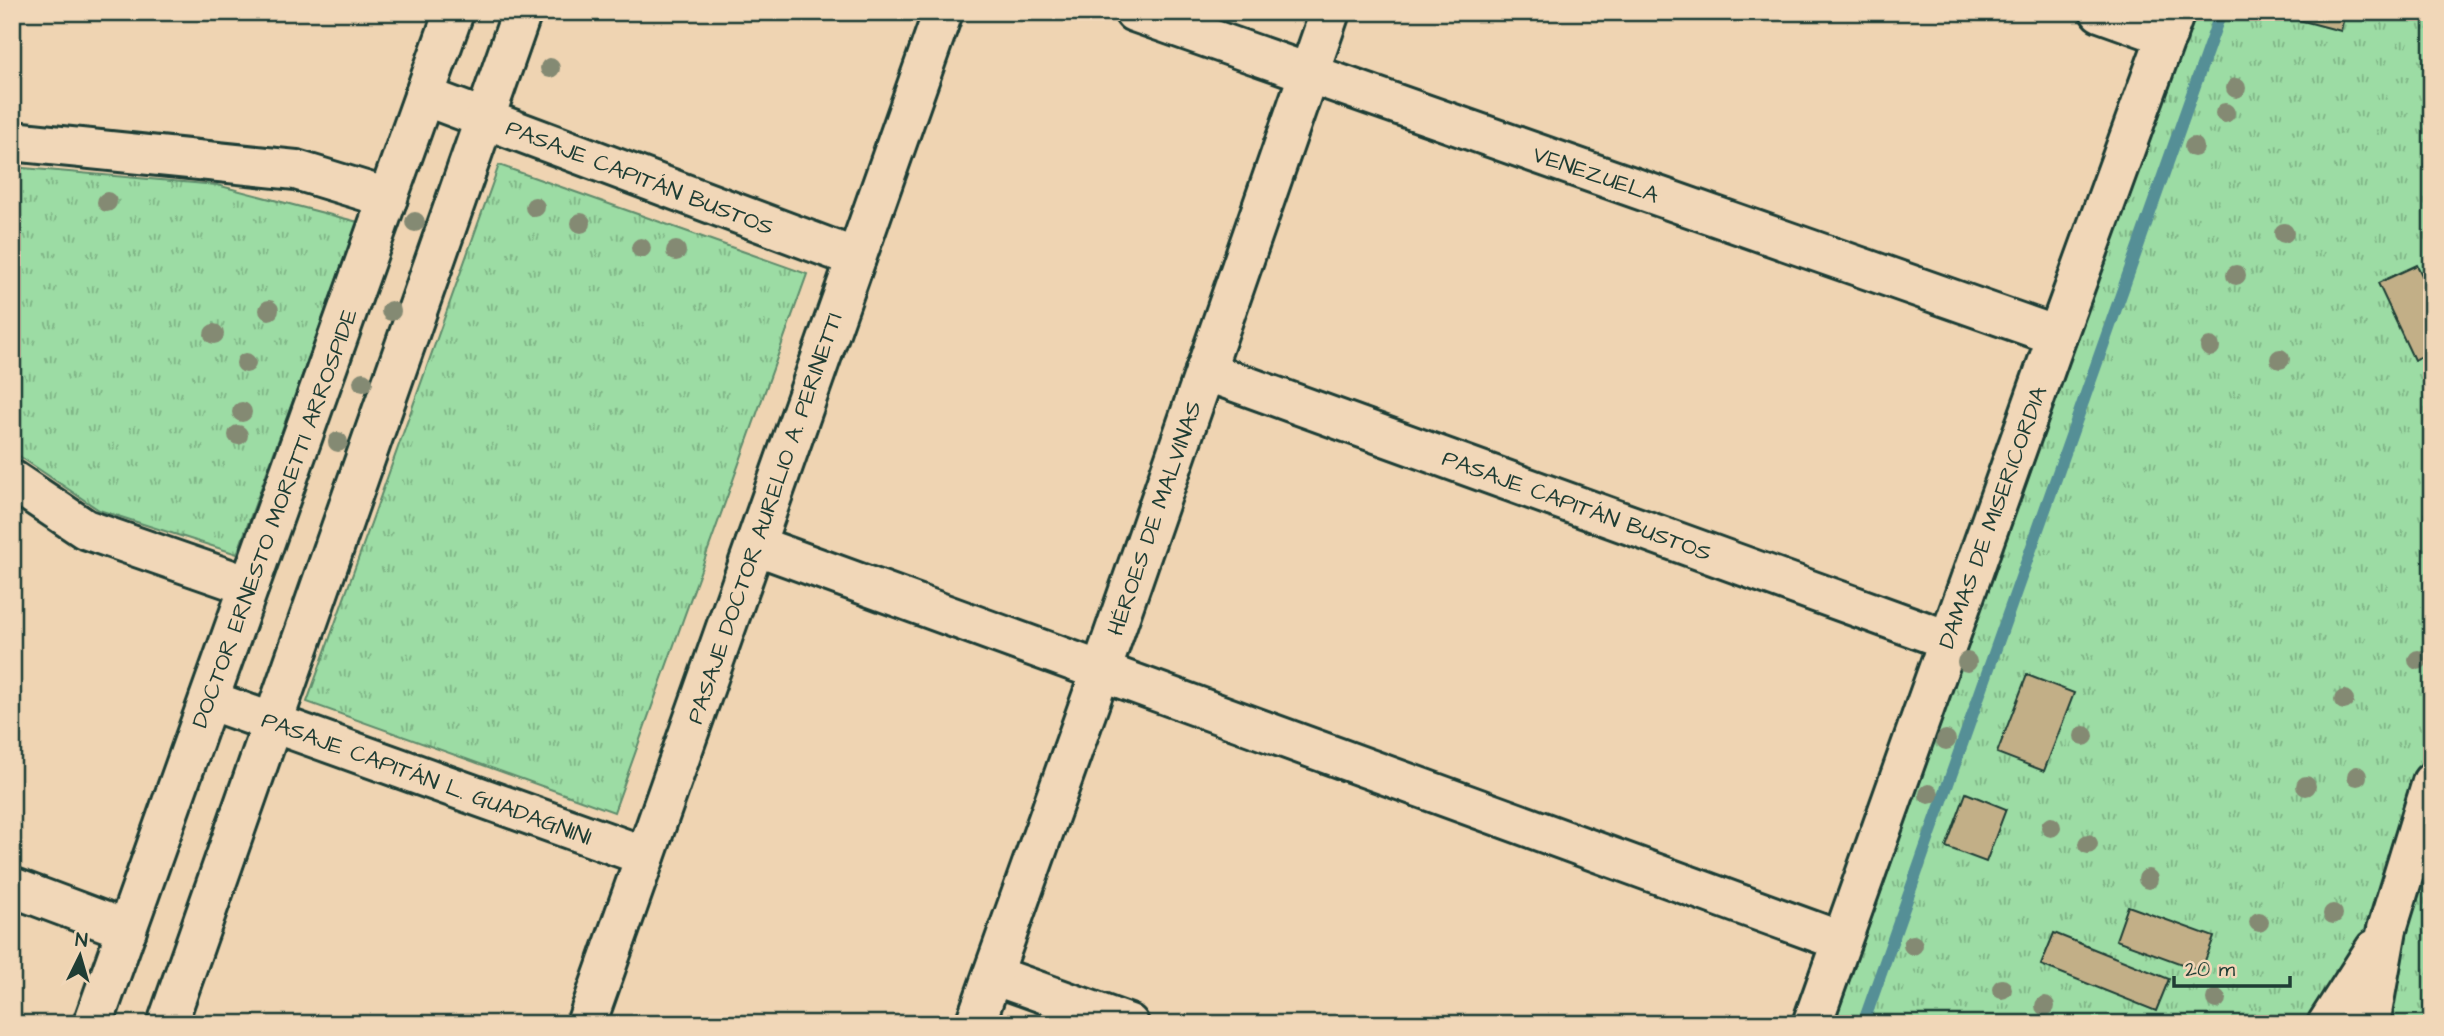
<svg xmlns="http://www.w3.org/2000/svg" width="2444" height="1036" font-family="'Architects Daughter',sans-serif">
<defs>
<pattern id="grass-tufts" width="24" height="20" patternUnits="userSpaceOnUse" patternTransform="scale(1.75)"><rect width="24" height="20" fill="#9cdca4"/><path d="M3 7l-1-3M5 7V3M7 7l1-3M15 17l-1-3M17 17v-4M19 17l1-3" fill="none" stroke="#7fb486"/></pattern>
</defs>
<rect width="100%" height="100%" fill="#efd4b2"/>
<filter id="ink" filterUnits="userSpaceOnUse"><feTurbulence type="fractalNoise" baseFrequency=".0143" numOctaves="2"/><feDisplacementMap in="SourceGraphic" scale="14" xChannelSelector="R" yChannelSelector="G"/><feConvolveMatrix kernelMatrix="1 2 1 2 8 2 1 2 1" color-interpolation-filters="sRGB"/></filter>
<g filter="url(#ink)">
<g fill="url(#grass-tufts)" stroke="#5e8c6c" stroke-width="2">
<path d="M2194,12H2432V1024H1834Z"/>
<path d="M499,165L807,274L614,812L307,702Z"/>
<path d="M12,167L217,185L358,222L237,554L99,510L12,451Z"/>
</g>
<g fill="none" stroke-linecap="round" stroke-linejoin="round">
<path stroke="#558f96" stroke-width="12" d="M1863,1024L2221,12"/>
</g>
<g fill="#c2af87" stroke="#1f3d34" stroke-width="2">
<path d="M2269,12H2345L2341,31Z"/>
<path d="M2417,265L2432,296V352L2414,360L2378,283Z"/>
<path d="M2027,675L2074,693L2044,771L1997,753Z"/>
<path d="M1966,793L2006,809L1986,862L1946,847Z"/>
<path d="M2128,906L2214,937L2201,971L2116,940Z"/>
<path d="M2054,933L2169,979L2156,1011L2041,965Z"/>
</g>
<g fill="none" stroke-linecap="round" stroke-linejoin="round">
<defs>
<g id="minor">
<path d="M1134,12L2057,336"/>
<path d="M2100,12L2167,36"/>
<path d="M424,96L856,258"/>
<path d="M12,141L296,170L388,198"/>
<path d="M1205,371L1948,640"/>
<path d="M12,480L85,529L249,586"/>
<path d="M755,545L1841,941"/>
<path d="M209,700L645,856"/>
<path d="M12,887L127,930"/>
<path d="M993,975L1129,1024"/>
<path d="M93,1024L454,12"/>
<path d="M167,1024L522,12"/>
<path d="M586,1024L943,12"/>
<path d="M975,1024L1101,671L1330,12"/>
<path d="M1812,1024L2057,336L2175,12"/>
<path d="M2327,1024L2375,949"/>
<path d="M2370,1024L2387,929L2432,782"/>
</g>
</defs>
<use href="#minor" stroke="#1f3d34" stroke-width="44"/>
<use href="#minor" stroke="#f1d7b8" stroke-width="38"/>
</g>
<g fill="#848a73">
<circle cx="550" cy="68" r="10"/>
<circle cx="2236" cy="88" r="10"/>
<circle cx="2225" cy="113" r="10"/>
<circle cx="2194" cy="147" r="10"/>
<circle cx="107" cy="202" r="10"/>
<circle cx="535" cy="207" r="10"/>
<circle cx="415" cy="222" r="10"/>
<circle cx="581" cy="223" r="10"/>
<circle cx="2284" cy="233" r="10"/>
<circle cx="641" cy="248" r="10"/>
<circle cx="676" cy="251" r="10"/>
<circle cx="2236" cy="275" r="10"/>
<circle cx="269" cy="310" r="10"/>
<circle cx="391" cy="311" r="10"/>
<circle cx="214" cy="334" r="10"/>
<circle cx="2210" cy="347" r="10"/>
<circle cx="2280" cy="359" r="10"/>
<circle cx="246" cy="363" r="10"/>
<circle cx="363" cy="382" r="10"/>
<circle cx="242" cy="412" r="10"/>
<circle cx="238" cy="435" r="10"/>
<circle cx="338" cy="442" r="10"/>
<circle cx="2418" cy="660" r="10"/>
<circle cx="1967" cy="662" r="10"/>
<circle cx="2344" cy="700" r="10"/>
<circle cx="2084" cy="736" r="10"/>
<circle cx="1946" cy="740" r="10"/>
<circle cx="2357" cy="776" r="10"/>
<circle cx="2306" cy="786" r="10"/>
<circle cx="1929" cy="794" r="10"/>
<circle cx="2051" cy="827" r="10"/>
<circle cx="2088" cy="844" r="10"/>
<circle cx="2148" cy="879" r="10"/>
<circle cx="2333" cy="914" r="10"/>
<circle cx="2259" cy="922" r="10"/>
<circle cx="1913" cy="945" r="10"/>
<circle cx="2002" cy="989" r="10"/>
<circle cx="2216" cy="999" r="10"/>
<circle cx="2045" cy="1006" r="10"/>
</g>
</g>
<g text-anchor="middle" stroke-width="7" stroke-linejoin="round" paint-order="stroke">
<g font-size="23" fill="#1f3d34" stroke="#f1d7b8">
<text transform="translate(1596 174) rotate(19)" y="8">VENEZUELA</text>
<text transform="translate(640 177) rotate(21)" y="8">PASAJE CAPITÁN BUSTOS</text>
<text transform="translate(1577 505) rotate(20)" y="8">PASAJE CAPITÁN BUSTOS</text>
<text transform="translate(1992 517) rotate(-70)" y="8">DAMAS DE MISERICORDIA</text>
<text transform="translate(274 518) rotate(-70)" y="8">DOCTOR ERNESTO MORETTI ARROSPIDE</text>
<text transform="translate(764 518) rotate(-71)" y="8">PASAJE DOCTOR AURELIO A. PERINETTI</text>
<text transform="translate(1154 518) rotate(-71)" y="8">HÉROES DE MALVINAS</text>
<text transform="translate(427 778) rotate(20)" y="8">PASAJE CAPITÁN L. GUADAGNINI</text>
</g>
</g>
<rect width="2444" height="1036" fill="none" stroke="#f1d7b8" stroke-width="42"/>
<rect x="21" y="21" width="2402" height="994" fill="none" stroke="#1f3d34" stroke-width="2.5" filter="url(#ink)"/>
<g transform="translate(80 956) rotate(5)" stroke="#f1d7b8" stroke-width="5" paint-order="stroke">
<path d="M0-5L12 26L0 18L-12 26Z" fill="#1f3d34"/>
<text y="-10" font-size="19" font-weight="bold" text-anchor="middle" fill="#1f3d34">N</text>
</g>
<path d="M2174 976v10h116v-10" fill="none" stroke="#1f3d34" stroke-width="3.5"/>
<text x="2185" y="976" font-size="21" fill="#1f3d34" stroke="#f1d7b8" stroke-width="5" paint-order="stroke">20 m</text>
</svg>
